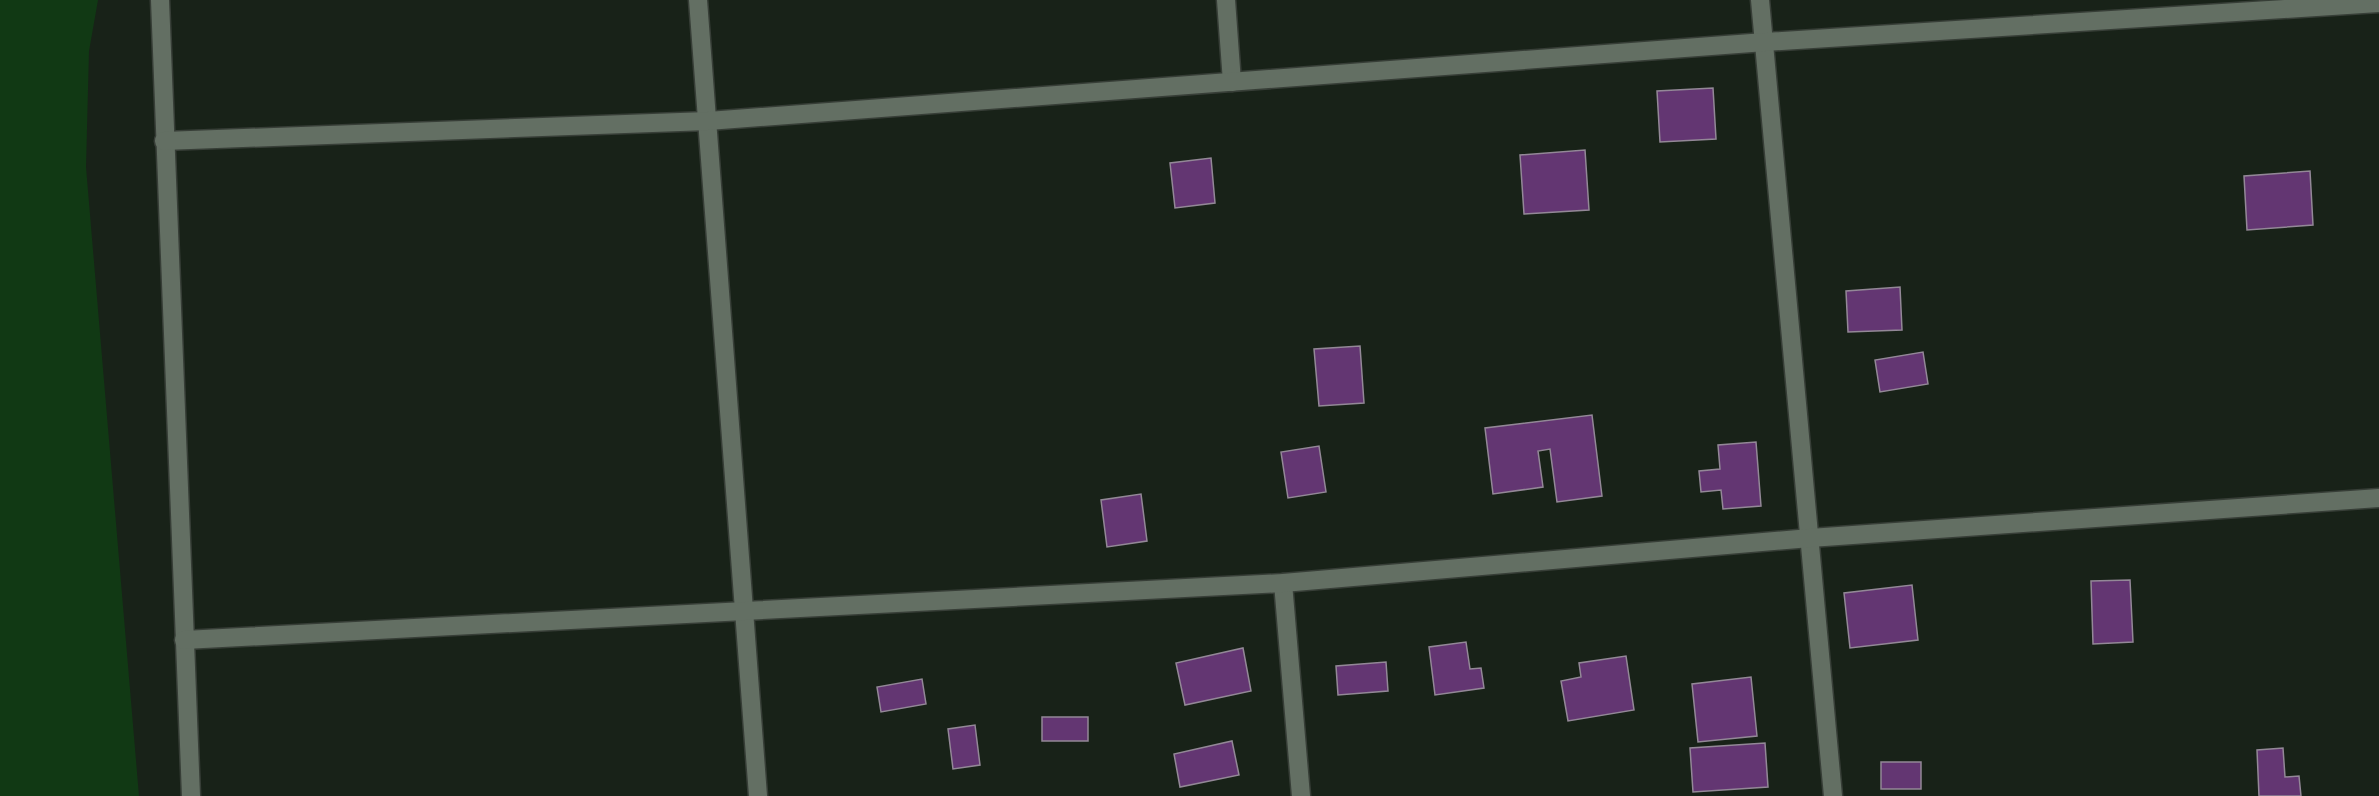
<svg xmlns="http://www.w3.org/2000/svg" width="2379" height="796" font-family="Karla,sans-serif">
<rect width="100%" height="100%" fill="#182218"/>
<path fill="#113914" d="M0,0H98L89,51L86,167L139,796H0Z"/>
<g fill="#633672" stroke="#938897" stroke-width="1.5">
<path d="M1713,88L1716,139L1660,142L1657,91Z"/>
<path d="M1585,150L1589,210L1524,214L1520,155Z"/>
<path d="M1211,158L1215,203L1175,208L1170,163Z"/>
<path d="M2310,171L2313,225L2247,230L2244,176Z"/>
<path d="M1900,287L1902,330L1848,332L1846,291Z"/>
<path d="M1360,346L1364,403L1319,406L1314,349Z"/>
<path d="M1923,352L1928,384L1880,392L1875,360Z"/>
<path d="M1592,415L1602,496L1557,502L1550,449L1538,451L1543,487L1493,494L1485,428Z"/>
<path d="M1756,442L1761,506L1723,509L1721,490L1701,492L1699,471L1720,469L1718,445Z"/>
<path d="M1319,446L1326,492L1288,498L1281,452Z"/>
<path d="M1141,494L1147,541L1107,547L1101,500Z"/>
<path d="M2130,580L2133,642L2093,644L2091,581Z"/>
<path d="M1912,585L1918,640L1850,648L1844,593Z"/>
<path d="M1466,642L1470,669L1481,668L1484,688L1435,695L1429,647Z"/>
<path d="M1243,648L1251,691L1185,705L1176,663Z"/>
<path d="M1626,656L1634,710L1568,721L1561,681L1581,677L1579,663Z"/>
<path d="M1386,662L1388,691L1338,695L1336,666Z"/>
<path d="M1751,677L1757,736L1698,742L1692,684Z"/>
<path d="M922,679L926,704L881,712L877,687Z"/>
<rect x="1042" y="717" width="46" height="24"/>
<path d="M975,725L980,765L953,769L948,729Z"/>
<path d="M1232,741L1239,775L1180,787L1174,754Z"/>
<path d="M1765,743L1768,787L1693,792L1690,748Z"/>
<path d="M2283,748L2285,777L2299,776L2301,796H2259L2257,750Z"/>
<rect x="1881" y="762" width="40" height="27"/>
</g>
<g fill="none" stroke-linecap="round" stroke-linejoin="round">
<defs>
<g id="street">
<path d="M160,0L191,796"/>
<path d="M698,0L758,796"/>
<path d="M1226,0L1232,82"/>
<path d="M1760,0L1833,796"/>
<path d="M164,141L708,121L1765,42L2379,3"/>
<path d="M1283,583L1301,796"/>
<path d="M184,640L1283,583L1810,538L2379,498"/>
</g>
</defs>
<use href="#street" stroke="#373e37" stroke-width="21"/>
<use href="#street" stroke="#636f63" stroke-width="18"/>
</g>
</svg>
